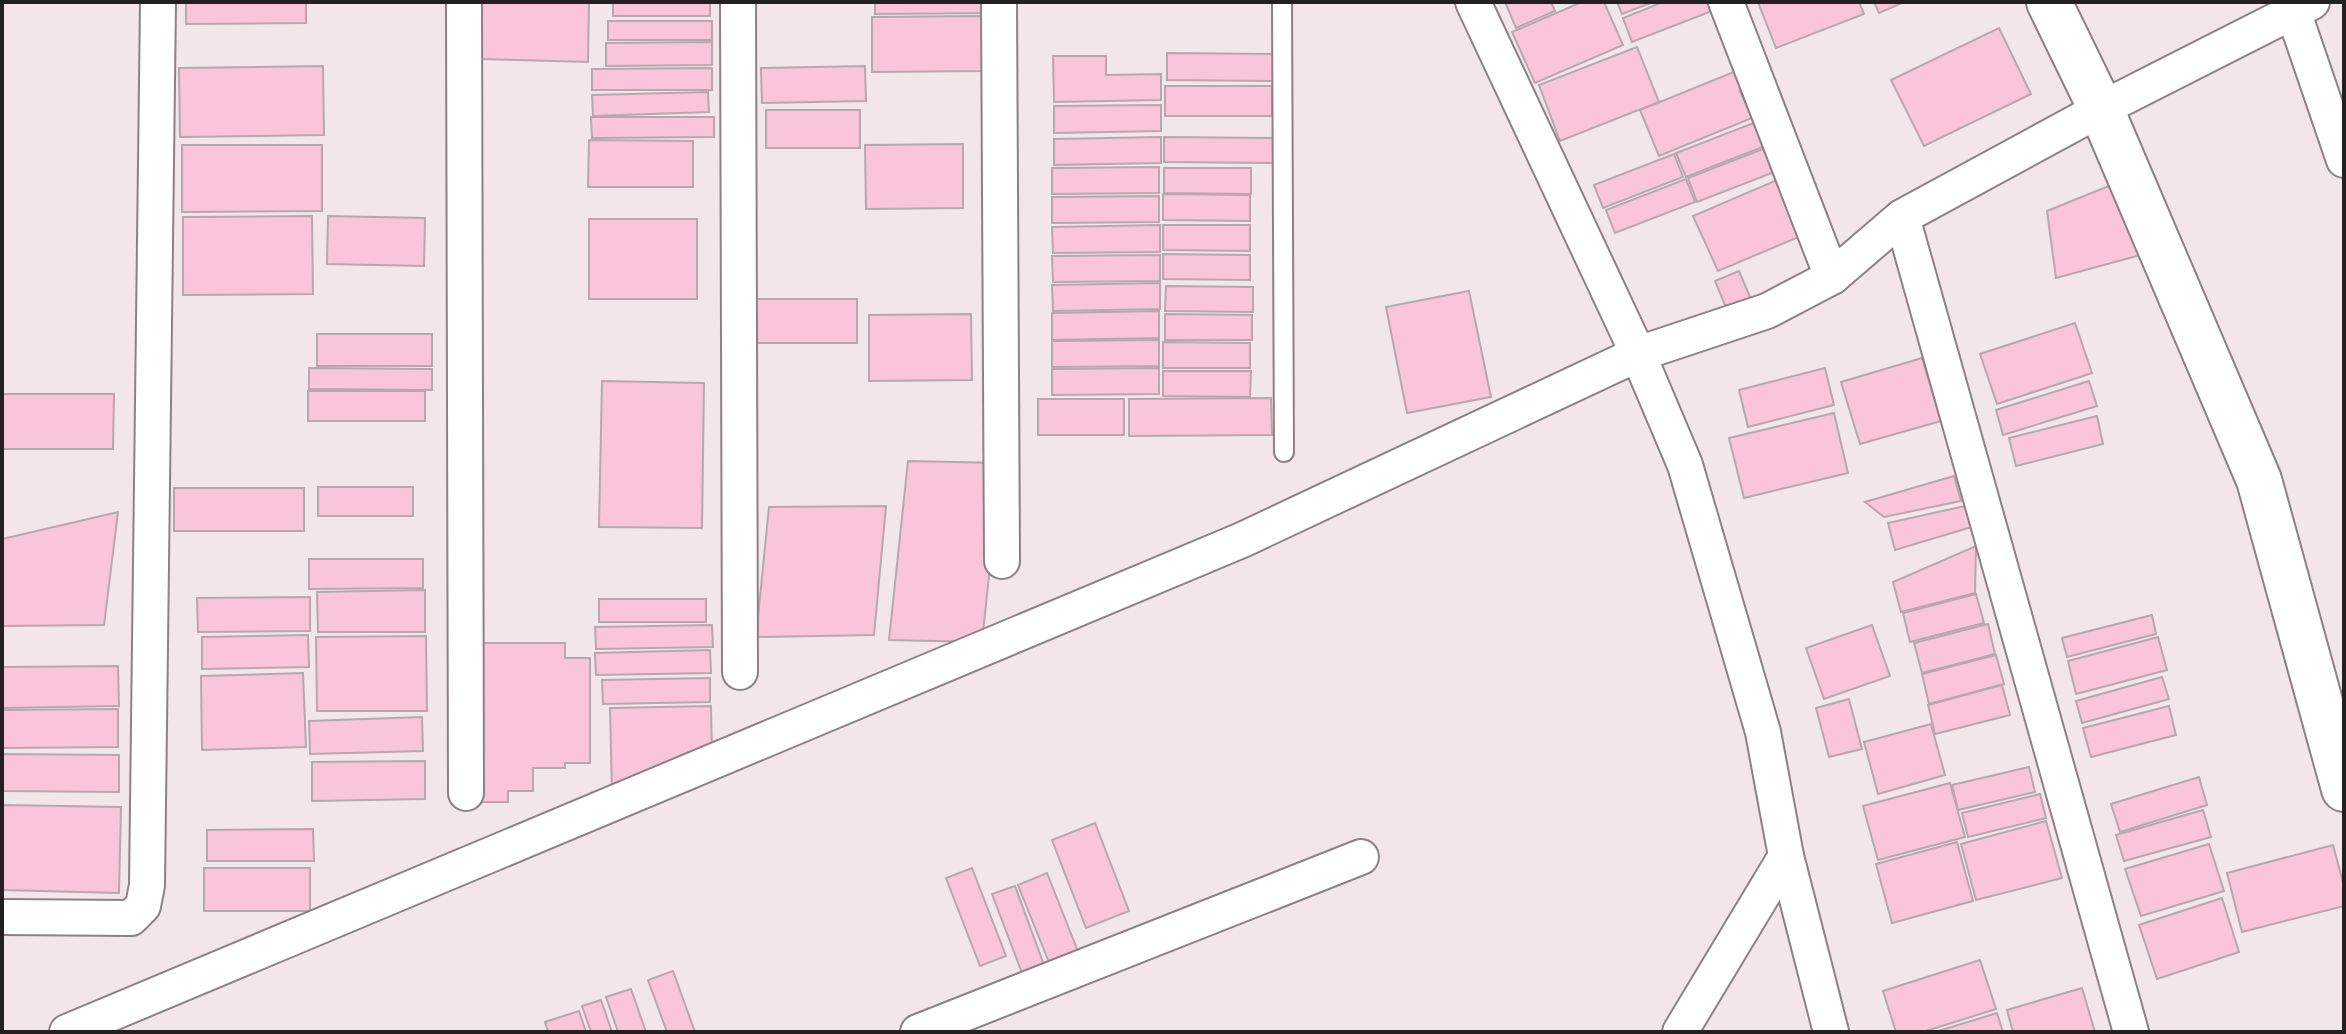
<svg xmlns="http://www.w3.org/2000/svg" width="2346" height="1034" font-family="Overpass,sans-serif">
<rect width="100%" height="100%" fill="#f3e6ea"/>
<g fill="#fac5d8" stroke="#b5a9ad" stroke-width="2">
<path d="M186,2H306V23L186,24Z"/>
<path d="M482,2H589L588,62L480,59Z"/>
<rect x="613" y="2" width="97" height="14"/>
<path d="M875,2H988V13L875,14Z"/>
<path d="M1505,2H1551L1555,11L1516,28Z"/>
<path d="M1582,2H1604L1623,45L1535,83L1512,32Z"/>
<path d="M1617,2H1653L1622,14Z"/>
<path d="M1663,2H1708L1712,11L1632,42L1623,18Z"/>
<path d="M1758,2H1859L1864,14L1776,48Z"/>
<path d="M1874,2H1904L1879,13Z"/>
<path d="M982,16L983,71L872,72V17Z"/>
<rect x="608" y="21" width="104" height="19"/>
<path d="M1999,28L2031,94L1924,146L1891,80Z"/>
<path d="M712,42V65L606,66V43Z"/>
<path d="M1637,47L1659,102L1560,141L1539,85Z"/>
<path d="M1167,53L1276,54V81L1167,80Z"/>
<path d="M1053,56H1106V75L1161,74V100L1054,102Z"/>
<path d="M323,66L324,135L180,137L179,68Z"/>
<path d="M865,66L866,101L762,103L761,68Z"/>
<path d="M712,68V90H592V69Z"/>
<path d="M1741,69L1748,87L1740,91L1752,118L1659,156L1640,110Z"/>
<rect x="1165" y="86" width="107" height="30"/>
<path d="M708,92L709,112L593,116L592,95Z"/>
<path d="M1161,105V131L1054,133V106Z"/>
<rect x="766" y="110" width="94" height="38"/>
<path d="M591,117H714V137L592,138Z"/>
<path d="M1756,122L1765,146L1686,177L1676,153Z"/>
<path d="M1161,137V163L1054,165V139Z"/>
<path d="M1164,137L1274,138V163L1164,162Z"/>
<path d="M589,140L693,141V187H588Z"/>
<path d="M963,144V208L866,209L865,145Z"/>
<path d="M182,145H322V211L182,212Z"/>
<path d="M1768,147L1777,171L1697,202L1688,178Z"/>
<path d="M1674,154L1683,177L1603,208L1594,185Z"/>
<path d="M1159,167V193L1052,194V168Z"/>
<path d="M1164,168H1251V194L1164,193Z"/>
<path d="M1784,177L1808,233L1718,271L1693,216Z"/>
<path d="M1686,179L1695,202L1615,233L1606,210Z"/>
<path d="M2126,179L2148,253L2056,278L2047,211Z"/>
<path d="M1163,194L1250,195V221L1163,220Z"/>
<path d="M1159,196V222L1052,223V197Z"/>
<path d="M312,216L313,294L183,295V217Z"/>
<path d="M328,216L425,218L424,266L327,264Z"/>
<rect x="589" y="219" width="108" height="80"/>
<path d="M1160,225V252L1053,253L1052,227Z"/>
<path d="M1163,225H1250V251L1163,250Z"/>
<path d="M1163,254L1250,255V280L1163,279Z"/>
<path d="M1160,255V281L1053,282L1052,256Z"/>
<path d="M1739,271L1751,299L1727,310L1715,281Z"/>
<path d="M1160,283V309L1053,311L1052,285Z"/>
<path d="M1166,286L1253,287V312L1165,311Z"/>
<path d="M1469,291L1491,397L1407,413L1386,307Z"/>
<rect x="754" y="299" width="103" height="44"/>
<path d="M1159,311V338L1052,340V313Z"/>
<path d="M971,314L972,380L869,381V315Z"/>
<path d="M1165,314L1252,315V340H1165Z"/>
<path d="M2075,323L2092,373L1997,404L1980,354Z"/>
<rect x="317" y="334" width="115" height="32"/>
<path d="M1159,340V366L1052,367V341Z"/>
<path d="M1163,342L1250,343V368H1163Z"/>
<path d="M1922,358L1941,421L1860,444L1841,382Z"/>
<path d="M309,368L432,369V390L309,389Z"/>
<path d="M1159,368V394L1052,395V369Z"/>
<path d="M1825,368L1834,405L1748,427L1739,390Z"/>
<path d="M1163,371H1251L1250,397L1163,396Z"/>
<path d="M602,381L704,383L702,528L599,527Z"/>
<path d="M2089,381L2097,406L2003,435L1996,410Z"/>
<rect x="308" y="391" width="117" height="30"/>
<path d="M2,394H114L113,449H2Z"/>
<path d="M1271,398L1272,435L1129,436V399Z"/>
<rect x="1038" y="399" width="86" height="36"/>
<path d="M1834,413L1848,473L1744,498L1729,438Z"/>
<path d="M2097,416L2103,444L2016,466L2009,438Z"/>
<path d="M908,461L1001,463L982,642L889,640Z"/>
<path d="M1954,476L1961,501L1884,517L1865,502Z"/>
<rect x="318" y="487" width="95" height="29"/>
<rect x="174" y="488" width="130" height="43"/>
<path d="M886,506L874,635L756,637L769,507Z"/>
<path d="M1965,506L1985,523L1895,550L1888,523Z"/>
<path d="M118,512L104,625L2,626V539Z"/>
<path d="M1976,546L1975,593L1901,612L1893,582Z"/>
<path d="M309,559H423V588L309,589Z"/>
<path d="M425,590V632H318L317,592Z"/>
<path d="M1976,594L1984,623L1910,642L1903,613Z"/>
<path d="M310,597V631L198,632L197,598Z"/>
<rect x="599" y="599" width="107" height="23"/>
<path d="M2152,615L2156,634L2067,657L2062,638Z"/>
<path d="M1988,624L1995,654L1922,673L1914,643Z"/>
<path d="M712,625L713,647L596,649L595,627Z"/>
<path d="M1872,625L1890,676L1824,699L1806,648Z"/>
<path d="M308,635L309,667L202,669V637Z"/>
<path d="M426,636L427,711H317L316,637Z"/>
<path d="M2158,637L2167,670L2076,694L2068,661Z"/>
<path d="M482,643H565V658H590V763H565V768H533V791H508V802H482Z"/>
<path d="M710,650L711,673L596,675L595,653Z"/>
<path d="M1996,655L2004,684L1929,704L1922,674Z"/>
<path d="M118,666L119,706L2,708V667Z"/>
<path d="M303,673L306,747L202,750L201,676Z"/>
<path d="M2162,677L2169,699L2082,723L2076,701Z"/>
<path d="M710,678V702L603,704L602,680Z"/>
<path d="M2002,685L2010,715L1935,734L1928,705Z"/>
<path d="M1849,699L1862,749L1829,757L1816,708Z"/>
<path d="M711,706L712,756L612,793L610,708Z"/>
<path d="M2169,706L2176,735L2091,757L2083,728Z"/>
<path d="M118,709V747L2,748V710Z"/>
<path d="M422,717L423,751L310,754L309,721Z"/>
<path d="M1931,724L1945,775L1878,794L1864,742Z"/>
<path d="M2,754L119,755V792L2,791Z"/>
<path d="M425,761V799L312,801V762Z"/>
<path d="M2029,767L2035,792L1958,810L1952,785Z"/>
<path d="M2199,777L2207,805L2120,832L2111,804Z"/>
<path d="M1950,783L1965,837L1878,860L1863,806Z"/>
<path d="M2040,794L2046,818L1968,837L1962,813Z"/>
<path d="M2,805L121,807L119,893L2,890Z"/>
<path d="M2203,810L2211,837L2124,861L2116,835Z"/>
<path d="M2046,821L2062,878L1976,900L1961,844Z"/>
<path d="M1095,823L1129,911L1086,928L1052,840Z"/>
<path d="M313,829L314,861H207V830Z"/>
<path d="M1957,842L1973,901L1892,923L1876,864Z"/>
<path d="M2209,844L2224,891L2141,916L2125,869Z"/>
<path d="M2333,845L2344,886V906L2242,932L2227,873Z"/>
<rect x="204" y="868" width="106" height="43"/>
<path d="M972,868L1006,956L980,966L946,878Z"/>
<path d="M1047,873L1079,954L1050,965L1018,885Z"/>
<path d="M1015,886L1044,965L1022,973L992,894Z"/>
<path d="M2222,898L2239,952L2157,979L2139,925Z"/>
<path d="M1980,960L1996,1009L1923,1032H1896L1883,991Z"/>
<path d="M673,971L695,1032H667L648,980Z"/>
<path d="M2082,988L2095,1032H2013L2007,1010Z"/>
<path d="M631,989L646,1032H618L606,997Z"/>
<path d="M601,1000L612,1032H591L582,1006Z"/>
<path d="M579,1011L586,1032H548L545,1022Z"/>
<path d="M1997,1013L2003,1032H1935Z"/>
</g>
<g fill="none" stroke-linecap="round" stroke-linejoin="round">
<defs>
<path id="service" d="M1282,2L1284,452"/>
<g id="minor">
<path d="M464,2L466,793"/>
<path d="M738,2L740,672"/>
<path d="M999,2L1002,561"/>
<path d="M1473,2L1638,354L1685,465L1763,732L1786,856L1831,1032"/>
<path d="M1726,2L1832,277"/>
<path d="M2293,11L2344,160"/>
<path d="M1902,217L2131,1032"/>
<path d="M2,917L131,918L143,906L147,885L158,2"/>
<path d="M67,1032L1242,540L1638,354L1767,311L1832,277L1902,217L2101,109L2312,2"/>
<path d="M918,1032L1361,857"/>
<path d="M1680,1032L1786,856"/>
</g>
<path id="tertiary" d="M2049,2L2101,109L2259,480L2344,789"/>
</defs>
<use href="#service" stroke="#8d8185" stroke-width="22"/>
<use href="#minor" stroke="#8d8185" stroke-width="38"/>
<use href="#tertiary" stroke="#8d8185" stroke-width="48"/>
<use href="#service" stroke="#fff" stroke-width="18"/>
<use href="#minor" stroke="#fff" stroke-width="34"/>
<use href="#tertiary" stroke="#fff" stroke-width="44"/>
</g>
<rect width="2346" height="1034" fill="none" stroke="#241f21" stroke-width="8"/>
</svg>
